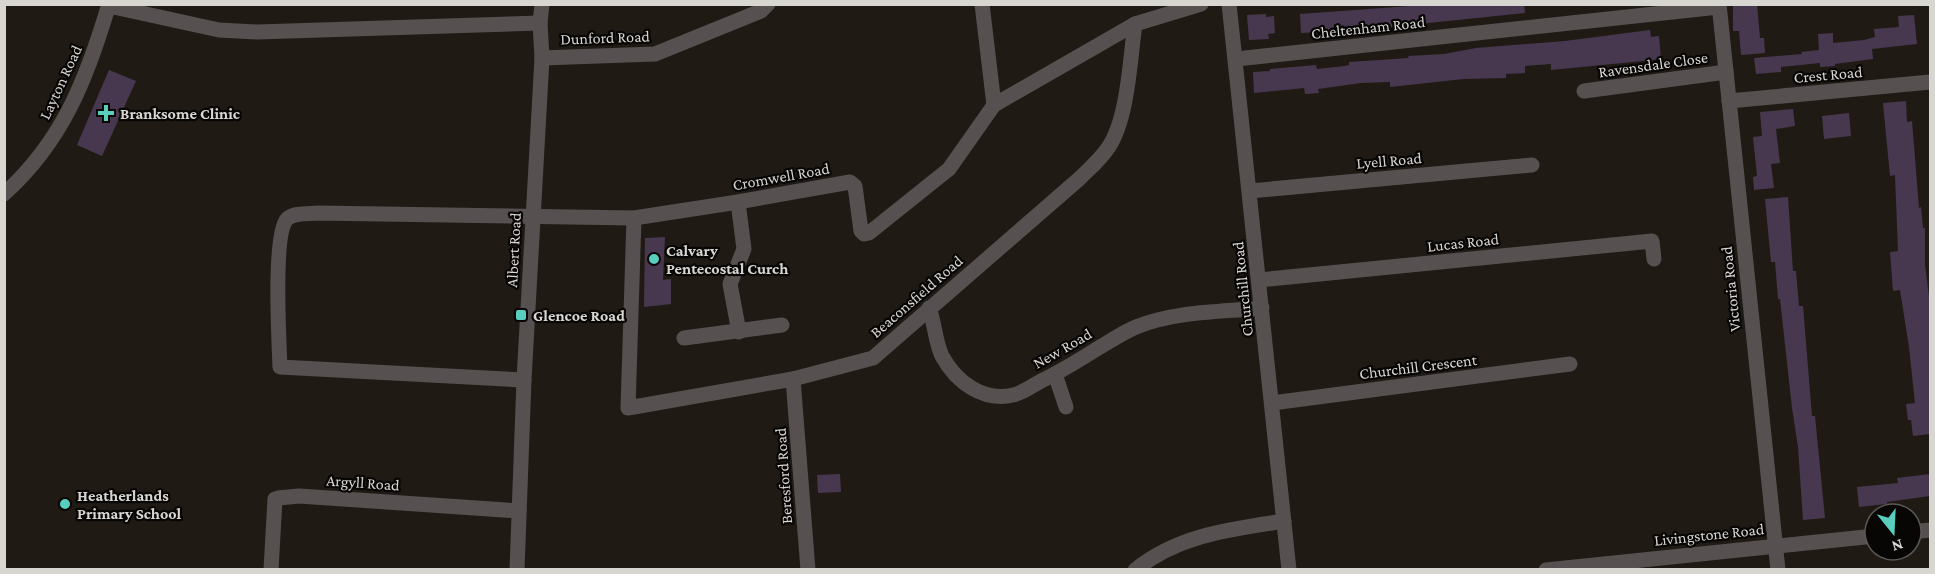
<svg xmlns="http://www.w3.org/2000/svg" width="1935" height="574" font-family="'Crimson Pro',serif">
<rect width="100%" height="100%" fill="#1f1b14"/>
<g fill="#48384f">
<path d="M1409,4H1524L1525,13L1361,30L1301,33L1300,14L1410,6Z"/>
<path d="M1733,4H1757L1760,38H1764L1765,53L1741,55L1739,31H1733Z"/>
<path d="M1266,14V17L1274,16L1275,33L1268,34L1269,39L1249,40L1247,15Z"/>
<path d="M1914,15L1917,44L1872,49L1873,59L1835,64V66L1820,67V63L1781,67V72L1756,74L1754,58L1802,54L1801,52L1819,50L1818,34L1833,33V43L1864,40L1875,37L1874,29L1899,27L1898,16Z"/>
<path d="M1650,30L1651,37L1659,36L1661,58L1653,60L1551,70V64L1525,66V73L1506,74V78L1464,79L1390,87V82L1361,83L1318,89L1319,93L1305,94L1304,88L1254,93L1253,72L1270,71V69L1316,65L1317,69L1345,66L1349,65V62L1409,58L1408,56L1444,54L1476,48L1565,41Z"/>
<path d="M109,70L136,81L102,156L77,145Z"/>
<path d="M1906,101L1907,122L1912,121L1919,208L1921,207L1923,228H1925V265L1930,304V434L1913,436L1911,420H1908L1906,404L1915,403L1909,347L1900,290L1893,291L1890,252L1898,251L1895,175L1890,176L1883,103Z"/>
<path d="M1793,109L1795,126L1776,129L1780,163L1771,164L1774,188L1754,190L1753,177L1757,176L1753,137L1762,136L1760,112Z"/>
<path d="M1849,113L1851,136L1824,139L1822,116Z"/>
<path d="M1788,197L1793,271H1796L1799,306H1803L1812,416H1815L1825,518L1803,520L1798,447L1792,408L1780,299H1778L1775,262H1771L1765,199Z"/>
<path d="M665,237L663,280L671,279V304L644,307L645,238Z"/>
<path d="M840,474L841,492L818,493L817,475Z"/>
<path d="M1930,474V496L1887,502V504L1859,507L1857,487L1898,483L1897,478Z"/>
</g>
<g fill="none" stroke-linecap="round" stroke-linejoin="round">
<g stroke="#565150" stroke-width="15">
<path d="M982,4L994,105"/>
<path d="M1229,4L1289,570"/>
<path d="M1719,4L1778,570"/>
<path d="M109,6L219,30L257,32L540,23"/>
<path d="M542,58L655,54L761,11L768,4"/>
<path d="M1236,59L1719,7"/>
<path d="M1584,91L1726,72"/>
<path d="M1729,101L1930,82"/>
<path d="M1250,191L1532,165"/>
<path d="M4,194C63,141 87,78 109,4"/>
<path d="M738,202L744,249L730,284L739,332"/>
<path d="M634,218L628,408L793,379L873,358L1079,179C1089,169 1100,160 1108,148C1128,119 1130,59 1135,24"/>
<path d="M1259,280L1652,241L1654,259"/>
<path d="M929,308C935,324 935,341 942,356C956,382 983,402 1013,395C1023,393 1032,386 1041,381C1062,371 1081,359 1100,347C1112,340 1124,332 1136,327C1175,311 1221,312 1262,308"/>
<path d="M684,338L782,325"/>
<path d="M1055,374L1066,407"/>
<path d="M793,379L808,570"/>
<path d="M524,380L280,367C279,343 273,234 287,219C294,212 309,214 318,213L634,218L738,202L850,182L855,186L861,231L864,234L869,233L949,169L994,105L1135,24L1201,4"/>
<path d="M1272,403L1570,364"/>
<path d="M1911,532L1930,530"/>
<path d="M271,570L275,499L278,498L299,496L519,511"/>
<path d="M517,570L524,380L542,58L540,23L542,4"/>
<path d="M1135,570C1178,535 1231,529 1284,521"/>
<path d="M1546,570L1875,536"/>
</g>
</g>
<g fill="#59cebf" stroke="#070604" stroke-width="2">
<path d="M103 104h6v6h6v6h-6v6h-6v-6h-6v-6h6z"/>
<circle cx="654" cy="259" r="6"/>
<rect x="515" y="309" width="12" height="12" rx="3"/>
<circle cx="65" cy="504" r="6"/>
</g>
<g text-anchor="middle" stroke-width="4.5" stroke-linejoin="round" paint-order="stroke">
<g font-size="16" fill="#d8d6d1" stroke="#070604">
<text transform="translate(1368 27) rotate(-6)" y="6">Cheltenham Road</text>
<text transform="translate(605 37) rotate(-2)" y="6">Dunford Road</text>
<text transform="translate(1653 64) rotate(-8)" y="6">Ravensdale Close</text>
<text transform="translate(1828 74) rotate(-5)" y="6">Crest Road</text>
<text transform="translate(60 82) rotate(-65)" y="6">Layton Road</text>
<text transform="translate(1389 160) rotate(-5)" y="6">Lyell Road</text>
<text transform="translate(781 176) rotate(-10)" y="6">Cromwell Road</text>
<text transform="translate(1463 242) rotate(-6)" y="6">Lucas Road</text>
<text transform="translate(513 250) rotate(-87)" y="6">Albert Road</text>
<text transform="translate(1242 289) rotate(-96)" y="6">Churchill Road</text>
<text transform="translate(1730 289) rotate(-96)" y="6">Victoria Road</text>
<text transform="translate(916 296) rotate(-41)" y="6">Beaconsfield Road</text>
<text transform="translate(1062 348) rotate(-30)" y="6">New Road</text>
<text transform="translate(1418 366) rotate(-7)" y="6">Churchill Crescent</text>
<text transform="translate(783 476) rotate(-94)" y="6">Beresford Road</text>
<text transform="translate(363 482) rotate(4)" y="6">Argyll Road</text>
<text transform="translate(1709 534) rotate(-6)" y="6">Livingstone Road</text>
</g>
<g font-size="16" font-weight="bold" fill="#d8d6d1" stroke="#070604" text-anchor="start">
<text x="120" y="119">Branksome Clinic</text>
<text x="666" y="256">Calvary<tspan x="666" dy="18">Pentecostal Curch</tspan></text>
<text x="533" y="321">Glencoe Road</text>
<text x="77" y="501">Heatherlands<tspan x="77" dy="18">Primary School</tspan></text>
</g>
</g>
<rect width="1935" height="574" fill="none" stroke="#d8d6d1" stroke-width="12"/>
<g transform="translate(1893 532) rotate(162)"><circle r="28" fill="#070604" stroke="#5b5956" stroke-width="1.5"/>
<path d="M0-4.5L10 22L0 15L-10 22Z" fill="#59cebf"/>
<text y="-9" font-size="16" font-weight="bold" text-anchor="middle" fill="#d8d6d1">N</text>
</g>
</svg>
